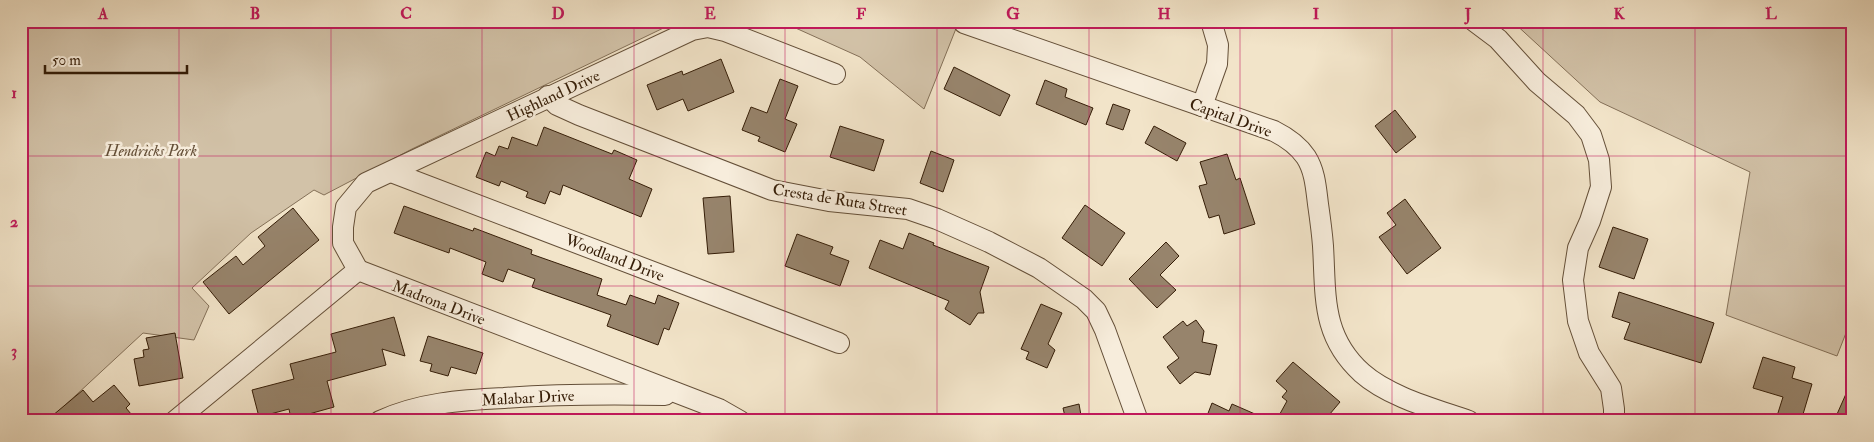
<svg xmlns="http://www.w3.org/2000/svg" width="1874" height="442" font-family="'IM FELL Double Pica',serif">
<rect width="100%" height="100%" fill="#f2e4c9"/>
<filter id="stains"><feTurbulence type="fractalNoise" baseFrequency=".004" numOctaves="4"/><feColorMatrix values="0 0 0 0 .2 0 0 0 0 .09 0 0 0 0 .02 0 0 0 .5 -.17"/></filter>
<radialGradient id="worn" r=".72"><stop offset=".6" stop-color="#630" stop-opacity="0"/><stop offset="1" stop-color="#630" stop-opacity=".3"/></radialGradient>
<g fill="#d2c2a8" stroke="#847058">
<path d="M21,21H678L412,149L324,195L314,190L251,233L192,288L209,306L194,340L143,333L48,421H21Z"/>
<path d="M780,21H959L924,109L860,57Z"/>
<path d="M1512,21H1853V315L1837,356L1726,315L1750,172L1600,102Z"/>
</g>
<g fill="#97846c" stroke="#351d07">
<path d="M721,59L734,92L688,111L683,99L657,110L647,85L682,71L683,75Z"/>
<path d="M954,67L1010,95L1000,116L944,89Z"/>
<path d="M780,79L798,86L785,119L797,124L785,152L758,141L760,137L742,130L751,107L767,113Z"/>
<path d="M1045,80L1067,89L1065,97L1093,108L1086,125L1036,104Z"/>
<path d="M1113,104L1130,110L1123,130L1106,124Z"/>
<path d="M1395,110L1416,137L1396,153L1375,126Z"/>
<path d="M840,126L884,140L874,171L830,157Z"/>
<path d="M1154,126L1186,143L1177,161L1145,143Z"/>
<path d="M544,127L612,154L614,150L637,160L629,179L652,189L641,217L563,185L560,195L550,191L545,204L526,197L528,192L501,181L499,186L476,177L486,152L495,156L499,146L508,149L512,137L537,146Z"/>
<path d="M931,151L954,160L943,192L920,183Z"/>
<path d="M1227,154L1236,180L1240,178L1255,224L1224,234L1219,215L1209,218L1199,186L1207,184L1200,162Z"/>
<path d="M730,196L734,252L708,254L703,198Z"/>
<path d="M1405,199L1441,248L1407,274L1379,237L1396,225L1387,213Z"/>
<path d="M1085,205L1125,233L1102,266L1062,238Z"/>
<path d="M404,206L473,231L474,228L532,250L531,254L602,279L597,295L626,305L630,295L655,304L658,295L679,303L669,330L664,328L658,345L607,326L611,315L532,287L535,279L508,269L503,282L482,274L486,262L450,248L449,253L394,233Z"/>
<path d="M293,208L319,240L229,314L203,282L236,256L243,265L265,246L258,237Z"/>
<path d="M1613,227L1648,239L1634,279L1599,267Z"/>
<path d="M909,233L934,243L933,245L989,267L980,292L984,313H978L970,325L945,309L949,301L869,268L880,240L903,249Z"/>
<path d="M797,234L833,247L830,254L849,261L840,286L785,266Z"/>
<path d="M1166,242L1179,256L1160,275L1176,290L1157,308L1129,279Z"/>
<path d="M1619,292L1714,323L1701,363L1624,339L1630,323L1612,317Z"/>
<path d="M1041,304L1062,313L1048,344L1055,350L1047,368L1026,359L1029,352L1021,349Z"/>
<path d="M394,317L405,356L382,349L386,365L327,381L334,407L291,419L289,409L259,417L252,390L294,379L290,364L336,352L331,334Z"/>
<path d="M1196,320L1204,331L1202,342L1217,345L1210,375L1195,372L1180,384L1167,367L1179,358L1163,337L1183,321L1187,326Z"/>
<path d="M175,333L183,378L139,386L134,359L144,357L143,350L149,349L146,338Z"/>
<path d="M428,336L483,353L476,374L451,367L448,376L430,371L432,364L420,361Z"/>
<path d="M1763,357L1795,367L1792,378L1812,384L1801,421H1794L1777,416L1783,397L1753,388Z"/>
<path d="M1293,362L1340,402L1324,421H1276L1287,401L1282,397L1287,391L1276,381Z"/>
<path d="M1853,378V421H1834Z"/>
<path d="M114,385L130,404L126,408L137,421H46L83,390L93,402Z"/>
<path d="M1212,403L1229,411L1232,404L1271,421H1205Z"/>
<path d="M1079,404L1082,421H1066L1063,408Z"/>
</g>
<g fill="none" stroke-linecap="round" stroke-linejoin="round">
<defs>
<g id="street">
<path d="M1474,21L1498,39L1537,82L1576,115L1591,135L1599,160L1601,187L1590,221L1578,248L1573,280L1578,321L1589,353L1611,388L1614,409V421"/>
<path d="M964,23L1274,131C1286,137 1298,145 1306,157C1315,171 1316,188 1318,204C1320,218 1322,232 1323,246C1326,295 1321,336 1362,373C1389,397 1435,409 1469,421"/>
<path d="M548,96L557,105L579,115L772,190L829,201L908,209L937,219L989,242L1039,268L1084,299L1096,311L1105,330L1138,421"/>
<path d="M1202,106L1217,64L1218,45L1211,21"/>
<path d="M391,172L839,343"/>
<path d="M358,270L343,243V227L346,207L366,183L692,30L708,27L725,31L835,74"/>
<path d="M358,270L719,409L740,421"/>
<path d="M175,421L358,270"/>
<path d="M380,421C419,403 461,400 504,398C557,394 611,394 665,395"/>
</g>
</defs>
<use href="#street" stroke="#644f38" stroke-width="22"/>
<use href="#street" stroke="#f7eddc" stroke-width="20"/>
</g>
<path fill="none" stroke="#c2185b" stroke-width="1" stroke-opacity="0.55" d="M179,21V421M331,21V421M482,21V421M634,21V421M785,21V421M937,21V421M1089,21V421M1240,21V421M1392,21V421M1543,21V421M1695,21V421M21,156H1853M21,286H1853"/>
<g text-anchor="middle" stroke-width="5" stroke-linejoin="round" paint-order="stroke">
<g font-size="16" fill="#351d07" stroke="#f7eddc">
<text transform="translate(553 95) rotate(-25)" y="6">Highland Drive</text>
<text transform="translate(1231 117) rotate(20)" y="6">Capital Drive</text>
<text transform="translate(840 199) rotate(9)" y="6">Cresta de Ruta Street</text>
<text transform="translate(615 257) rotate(21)" y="6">Woodland Drive</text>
<text transform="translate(439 302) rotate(21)" y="6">Madrona Drive</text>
<text transform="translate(528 397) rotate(-3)" y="6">Malabar Drive</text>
</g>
<g font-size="16" font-style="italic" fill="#644f37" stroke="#f7eddc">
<text x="151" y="156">Hendricks Park</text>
</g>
</g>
<rect width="1874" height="442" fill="none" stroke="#f2e4c9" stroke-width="55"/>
<path d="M45 65v8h142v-8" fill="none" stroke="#351d07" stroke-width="2.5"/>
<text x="52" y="65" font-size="15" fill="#351d07" stroke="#f7eddc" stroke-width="4" paint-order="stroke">50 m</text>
<rect x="28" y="28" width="1818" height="386" fill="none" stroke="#c2185b" stroke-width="2"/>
<g font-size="16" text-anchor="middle" font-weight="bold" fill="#c2185b">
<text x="103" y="19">A</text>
<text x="255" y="19">B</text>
<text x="406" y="19">C</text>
<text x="558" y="19">D</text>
<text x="710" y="19">E</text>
<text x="861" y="19">F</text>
<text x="1013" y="19">G</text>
<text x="1164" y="19">H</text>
<text x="1316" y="19">I</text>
<text x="1468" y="19">J</text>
<text x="1619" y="19">K</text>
<text x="1771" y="19">L</text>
<text x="14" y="98">1</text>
<text x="14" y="227">2</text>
<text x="14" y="356">3</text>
</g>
<rect width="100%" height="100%" filter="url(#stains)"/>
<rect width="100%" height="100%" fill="url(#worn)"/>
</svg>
